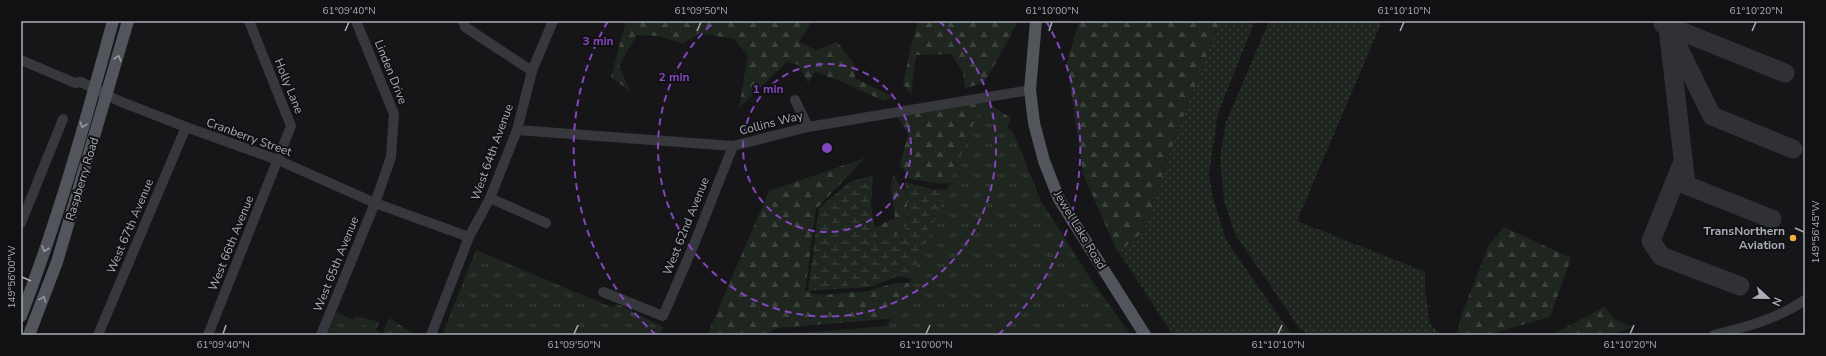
<svg xmlns="http://www.w3.org/2000/svg" width="1826" height="356" font-family="'Nunito Sans',sans-serif">
<defs>
<pattern id="grass-dots" width="8" height="8" patternUnits="userSpaceOnUse"><rect width="8" height="8" fill="#1e261f"/><path d="M2 2h.1M6 6h.1" fill="none" stroke="#3c433d" stroke-width="1.8" stroke-linecap="round"/></pattern>
<pattern id="forest-firs" width="22" height="20" patternUnits="userSpaceOnUse"><rect width="22" height="20" fill="#1e261f"/><path d="M5 1l3.5 6h-7zM16 11l3.5 6h-7z" fill="#3c433d"/></pattern>
<pattern id="wetland-marsh" width="20" height="14" patternUnits="userSpaceOnUse"><rect width="20" height="14" fill="#1e261f"/><path d="M1 5h8M5 5V1M11 12h8M15 12V8" fill="none" stroke="#3c433d"/></pattern>
<pattern id="park-tufts" width="24" height="20" patternUnits="userSpaceOnUse"><rect width="24" height="20" fill="#1e261f"/><path d="M3 7l-1-3M5 7V3M7 7l1-3M15 17l-1-3M17 17v-4M19 17l1-3" fill="none" stroke="#3c433d"/></pattern>
</defs>
<rect width="100%" height="100%" fill="#161618"/>
<g fill="url(#grass-dots)">
<path d="M1220,21H1255L1218,113L1209,174L1213,198L1226,240L1292,335H1173L1119,252L1145,230L1173,144Z"/>
<path d="M1269,21H1382L1297,221L1425,272V289L1430,324L1441,335H1309L1300,329L1235,234L1224,201L1220,158L1226,122Z"/>
</g>
<g fill="url(#forest-firs)">
<path d="M626,21H812L799,42L816,50L837,42L855,65V78L893,97L884,101L840,81L815,72L808,83L799,65L787,62L739,108L748,56L734,39L699,33L683,44L659,36L637,35L619,65L630,91L611,77Z"/>
<path d="M918,21H1017L1011,35L984,83L965,88L963,72L951,54L916,55L911,95L903,84L911,46Z"/>
<path d="M1079,21H1220L1173,144L1145,230L1118,253L1083,174L1067,63Z"/>
<path d="M983,100L1011,118L996,155L964,180L943,184L910,179L900,165L908,134L897,116Z"/>
<path d="M865,158L816,209L805,291L819,295L868,291L895,283H919L899,318L777,328L765,335H713L708,333L769,191Z"/>
<path d="M893,174L902,190L905,189L908,211L905,232L876,241L874,228L895,218L891,190Z"/>
<path d="M1504,227L1571,258L1550,317L1487,335H1457L1461,316L1489,245Z"/>
<path d="M617,304L663,327L660,335H599L607,311Z"/>
<path d="M1604,307L1615,319L1632,327L1613,335H1552Z"/>
<path d="M356,316L379,322L374,335H347Z"/>
<path d="M389,318L412,333L408,335H382Z"/>
</g>
<path fill="url(#wetland-marsh)" d="M873,175L871,206L877,241L905,232L908,211L905,182L934,190L960,189L944,284L898,276L870,287L808,291L819,208L850,182Z"/>
<g fill="url(#park-tufts)">
<path d="M981,105L996,116L1013,132L1041,201L1092,281L1131,335H778L886,326L902,303Z"/>
<path d="M476,250L659,327L657,335H442Z"/>
<path d="M336,312L386,335H327Z"/>
</g>
<g fill="none" stroke-linecap="round" stroke-linejoin="round">
<g stroke="#303135" stroke-width="19">
<path d="M1663,24L1785,73"/>
<path d="M1668,27L1686,185L1772,219"/>
<path d="M1674,39L1712,116L1793,149"/>
<path d="M1682,164L1651,241L1661,256L1740,286"/>
</g>
<g stroke="#37383d" stroke-width="10">
<path d="M463,21L465,27L532,71"/>
<path d="M21,60L75,83L81,82L119,101L186,127L278,160L375,203L469,237"/>
<path d="M795,100L808,127"/>
<path d="M517,130L733,146L808,127L1030,90"/>
<path d="M490,198L546,223"/>
<path d="M21,223L63,119"/>
<path d="M603,292L663,316L695,242L733,146"/>
<path d="M98,335L186,127"/>
<path d="M208,335L291,126L249,21"/>
<path d="M321,335L375,203L391,157L394,114L356,21"/>
<path d="M431,335L469,237L490,198L517,130L532,71L553,21"/>
<path d="M1714,335C1746,327 1777,319 1805,300"/>
</g>
<g stroke="#53555c" stroke-width="12">
<path d="M1036,21L1030,90L1034,123L1044,161L1059,199L1145,335"/>
<path d="M21,316C58,220 86,120 113,21"/>
<path d="M29,335L57,262L128,21"/>
</g>
</g>
<defs><path id="oneway-chevron" d="M-2-3.5L2.5 0L-2 3.5" fill="none" stroke-width="1.6" stroke-linecap="round" stroke-linejoin="round"/></defs>
<g stroke="#979ba6">
<use href="#oneway-chevron" transform="translate(118 58) rotate(-74)"/>
<use href="#oneway-chevron" transform="translate(83 125) rotate(107)"/>
<use href="#oneway-chevron" transform="translate(45 249) rotate(109)"/>
<use href="#oneway-chevron" transform="translate(43 299) rotate(-69)"/>
</g>
<path fill="none" stroke="#a8adb8" stroke-width="1.5" d="M345,31L349,22M697,31L701,22M1049,31L1052,22M1400,31L1404,22M1752,31L1756,22M1795,228L1804,232M22,277L31,281M223,334L226,325M574,334L578,325M926,334L930,325M1278,334L1282,325M1630,334L1634,325"/>
<g fill="none" stroke="#8446be" stroke-width="2" stroke-dasharray="7 5">
<circle cx="827" cy="148" r="84"/>
<path d="M939 21A169 169 0 1 1 715 21"/>
<path d="M656 335A253 253 0 0 1 608 21M1046 21A253 253 0 0 1 998 335"/>
</g>
<circle fill="#f2b134" stroke="#111113" stroke-width="1.5" cx="1793" cy="238" r="4"/>
<g text-anchor="middle" stroke-width="4" stroke-linejoin="round" paint-order="stroke">
<g font-size="12" fill="#a8adb8" stroke="#111113">
<text transform="translate(391 72) rotate(68)" y="4">Linden Drive</text>
<text transform="translate(289 86) rotate(68)" y="4">Holly Lane</text>
<text transform="translate(771 123) rotate(-14)" y="4">Collins Way</text>
<text transform="translate(249 137) rotate(20)" y="4">Cranberry Street</text>
<text transform="translate(492 152) rotate(-70)" y="4">West 64th Avenue</text>
<text transform="translate(82 179) rotate(-73)" y="4">Raspberry Road</text>
<text transform="translate(130 226) rotate(-67)" y="4">West 67th Avenue</text>
<text transform="translate(686 226) rotate(-68)" y="4">West 62nd Avenue</text>
<text transform="translate(1080 230) rotate(59)" y="4">Jewel Lake Road</text>
<text transform="translate(231 243) rotate(-68)" y="4">West 66th Avenue</text>
<text transform="translate(336 264) rotate(-68)" y="4">West 65th Avenue</text>
</g>
<g font-size="12" font-weight="bold" fill="#a8adb8" stroke="#111113" text-anchor="end">
<text x="1785" y="235">TransNorthern<tspan x="1785" dy="14">Aviation</tspan></text>
</g>
</g>
<circle cx="827" cy="148" r="6" fill="#8446be" stroke="#111113" stroke-width="2"/>
<g font-size="12" text-anchor="middle" font-weight="bold" fill="#8446be" stroke="#111113" stroke-width="4" stroke-linejoin="round" paint-order="stroke">
<text x="598" y="45">3 min</text>
<text x="674" y="81">2 min</text>
<text x="768" y="93">1 min</text>
</g>
<rect width="1826" height="356" fill="none" stroke="#111113" stroke-width="44"/>
<g transform="translate(1768 298) rotate(112)" stroke="#111113" stroke-width="3" paint-order="stroke">
<path d="M0-3L7 15L0 10L-7 15Z" fill="#a8adb8"/>
<text y="-6" font-size="11" font-weight="bold" text-anchor="middle" fill="#a8adb8">N</text>
</g>
<rect x="22" y="22" width="1782" height="312" fill="none" stroke="#a8adb8" stroke-width="1.5"/>
<g font-size="10" text-anchor="middle" fill="#a8adb8">
<text x="349" y="14">61°09'40"N</text>
<text x="701" y="14">61°09'50"N</text>
<text x="1052" y="14">61°10'00"N</text>
<text x="1404" y="14">61°10'10"N</text>
<text x="1756" y="14">61°10'20"N</text>
<text transform="translate(1815 232) rotate(-90)" y="4">149°56'45"W</text>
<text transform="translate(11 277) rotate(-90)" y="4">149°56'00"W</text>
<text x="223" y="348">61°09'40"N</text>
<text x="574" y="348">61°09'50"N</text>
<text x="926" y="348">61°10'00"N</text>
<text x="1278" y="348">61°10'10"N</text>
<text x="1630" y="348">61°10'20"N</text>
</g>
</svg>
